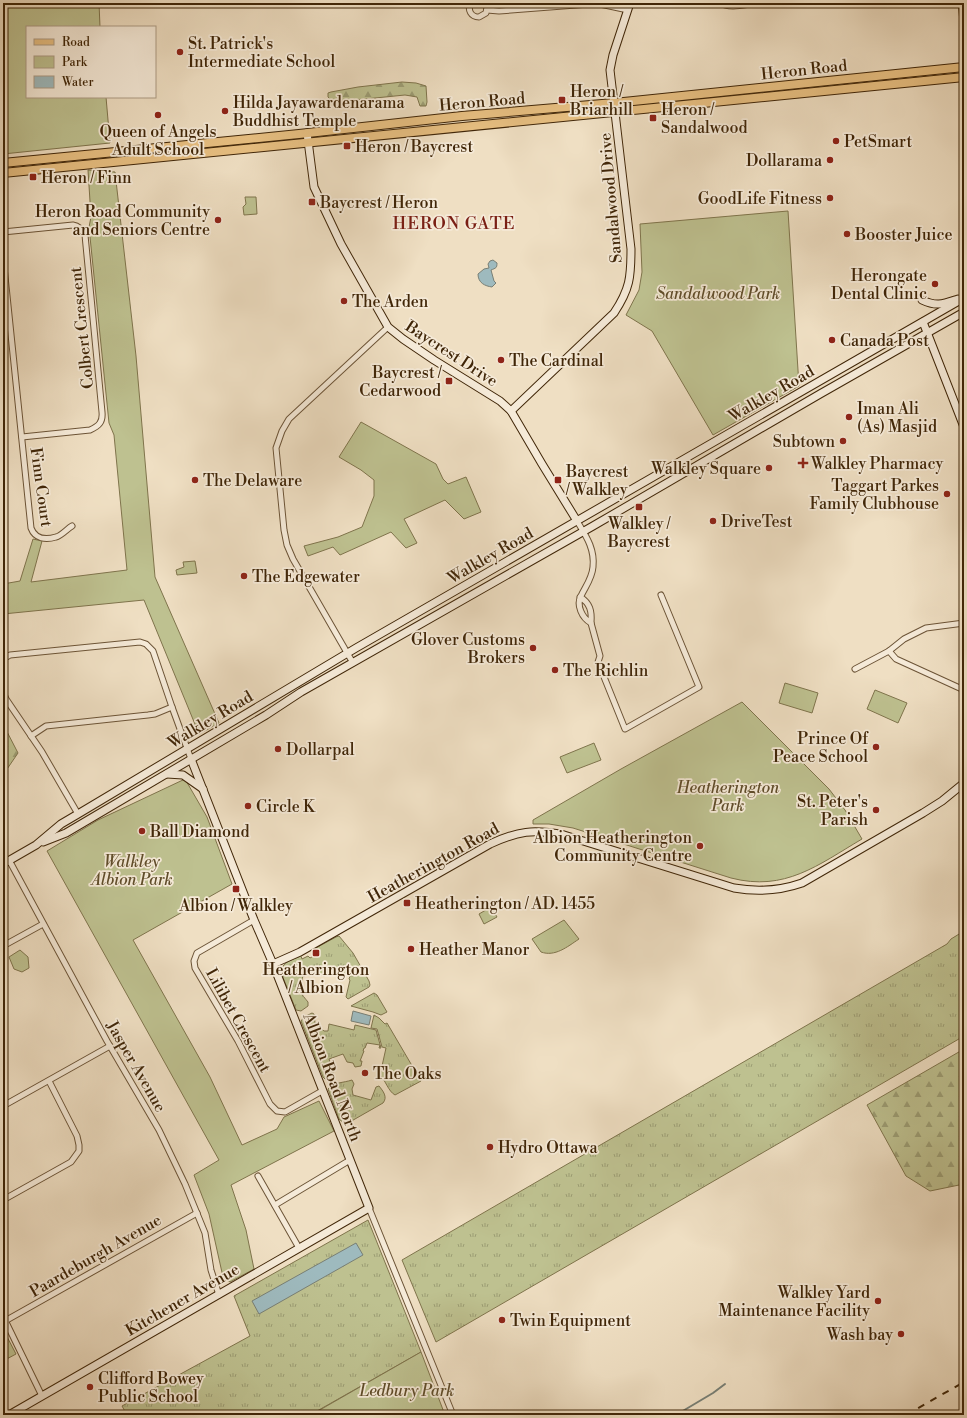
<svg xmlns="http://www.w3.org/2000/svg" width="967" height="1418" font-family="'Libre Bodoni',serif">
<defs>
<pattern id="grass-tufts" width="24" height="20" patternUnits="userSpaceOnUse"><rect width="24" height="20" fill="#bec190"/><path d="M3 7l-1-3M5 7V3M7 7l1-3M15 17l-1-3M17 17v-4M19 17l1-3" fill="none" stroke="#9c9d74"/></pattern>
<pattern id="forest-firs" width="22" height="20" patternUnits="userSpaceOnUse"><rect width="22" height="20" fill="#bec190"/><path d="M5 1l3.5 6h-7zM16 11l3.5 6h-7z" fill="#9c9d74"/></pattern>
</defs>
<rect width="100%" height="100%" fill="#efdfc3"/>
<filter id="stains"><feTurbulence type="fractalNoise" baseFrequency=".005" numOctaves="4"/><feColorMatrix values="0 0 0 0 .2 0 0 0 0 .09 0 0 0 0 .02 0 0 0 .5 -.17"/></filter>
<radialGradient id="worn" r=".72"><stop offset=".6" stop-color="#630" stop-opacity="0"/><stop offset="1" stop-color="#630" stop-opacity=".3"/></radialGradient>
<g fill="url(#grass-tufts)" stroke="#7f744c">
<path d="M964,931V1036L436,1342L402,1260L947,944L951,939Z"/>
<path d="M339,936L353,953L369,981L370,985L369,987L348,999L346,997L350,980L349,979L350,976L332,972L324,976L307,971L305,976H303C299,991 298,990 308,1002V1006L301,1011L296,1010L282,975C279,963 291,960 301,956L302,959L308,956L310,958L317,954L314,949L336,937Z"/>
<path d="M374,993L377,995L387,1012L381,1015L373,1012L351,1006Z"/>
<path d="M312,1013L314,1014L315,1023L324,1031H328L329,1024L354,1030L355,1025L376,1030L381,1048H379L380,1045L367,1043L365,1048H364L363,1051H364L360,1061H362L361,1066L355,1067L353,1063L347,1062L343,1054L329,1059L333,1073L330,1078L325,1079L323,1077L301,1021L304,1017Z"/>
<path d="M374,1015L379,1018L385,1024L387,1023L421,1081L395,1095C388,1091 386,1081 380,1075L386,1048L382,1047L377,1029L371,1028Z"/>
<path d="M352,1080L354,1084L352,1089L353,1095L371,1100L376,1087L379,1086C383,1091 388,1097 383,1103L348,1123H344L339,1119L328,1089C334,1082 343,1083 352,1080Z"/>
<path d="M368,1220L421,1352L310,1415H127L122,1406L250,1336L234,1296Z"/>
</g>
<g fill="url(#forest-firs)" stroke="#7f744c">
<path d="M402,82L416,83L426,86L427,102L426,106H420L417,97L405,95L335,102L332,101L328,97V93L331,92L358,87Z"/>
<path d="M3,724L18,753L3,775Z"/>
<path d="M964,1049V1184L930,1191L906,1176L867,1105Z"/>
</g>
<g fill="#bec190" stroke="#7f744c">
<path d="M3,3H99L100,27H27V97H106L110,143L3,154Z"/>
<path d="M88,170L115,172L136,356L155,577L219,723L199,734L144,600L3,614V584L20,581L33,539L42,541L31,582L127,570L114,435L109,423L89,227L91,217Z"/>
<path d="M245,197H256L257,214L244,215L243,207L246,204Z"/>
<path d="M788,211L799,386L713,435L652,331L626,315L639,290L642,272L640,224Z"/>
<path d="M361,422L436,464L443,479L448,484L466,477L481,512L464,519L445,500L404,519L417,543L406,548L391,532L340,555L333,547L308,556L304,546L338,537L362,527L374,496V480L361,470L339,457Z"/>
<path d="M195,561L197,573L177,575L176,570L184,567L183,562Z"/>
<path d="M785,683L818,693L812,713L779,703Z"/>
<path d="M875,690L907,703L898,723L867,709Z"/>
<path d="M742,702L829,789L845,810L862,839C818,865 785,892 731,878L573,828L549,824H533V820L621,769Z"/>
<path d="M594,743L601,760L567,773L560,757Z"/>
<path d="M185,779L207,817L232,884L133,940L210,1077L242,1145L277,1129L284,1117L319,1101L334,1131L231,1185L246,1230L254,1269L230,1282L223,1277L209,1214L194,1175L219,1160L47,851L98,820Z"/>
<path d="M491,907L497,917L484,924L479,914Z"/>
<path d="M564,920L579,939C567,947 555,957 541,952L532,939Z"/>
<path d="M20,950L28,957L29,968L22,972L14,969L9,957Z"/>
<path d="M3,1329L16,1354L3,1361Z"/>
<path d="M421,1352L445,1415H311Z"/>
</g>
<g fill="#9ebabe" stroke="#787f75">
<path d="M493,260L497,263C497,268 496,268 491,270L494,281L496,283L492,287C485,286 478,283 478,274L484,269L489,268L488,264L490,261Z"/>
<path d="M353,1011L371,1016L369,1025L351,1021Z"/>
<path d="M356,1243L363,1255L259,1314L252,1301Z"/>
</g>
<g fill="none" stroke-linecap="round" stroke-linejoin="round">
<path stroke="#787f75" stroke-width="2" d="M676,1415L713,1393L725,1384"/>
<defs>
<g id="street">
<path d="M471,3C467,10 471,17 479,17L486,13L487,7L485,3"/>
<path d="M720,3C730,9 746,4 757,3"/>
<path d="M961,3L964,30"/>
<path d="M487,10L499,11L589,4H600L628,10"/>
<path d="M3,232L73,225C79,226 82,229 85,235L102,412C103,422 99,426 90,430L22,437"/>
<path d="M3,257L31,528C35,539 46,540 56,537C61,536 67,529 72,526"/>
<path d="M577,521C586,536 595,549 593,567C592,579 585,587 581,596C576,605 582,618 591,623C592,611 590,603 580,597"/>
<path d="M591,623L600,656L598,662L625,729L699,687L661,595"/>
<path d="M889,651L896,659L964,690"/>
<path d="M3,659L10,655L140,642L146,644L153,651L172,707L191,759"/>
<path d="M353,663L293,559L287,545L284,530L276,448L282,431L289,419L388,327"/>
<path d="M855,669L889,651L904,639L926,628L964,623"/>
<path d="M3,692L6,699L42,752L78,814"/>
<path d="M31,736L46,726L148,715L155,714L172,707"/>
<path d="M9,860L107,1041L159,1130L185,1184L205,1233L211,1270L219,1295"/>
<path d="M254,920L197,953L194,961L195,968L238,1041L270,1104L277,1111L285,1112L322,1091"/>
<path d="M3,946L43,924"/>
<path d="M3,1106L110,1046"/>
<path d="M258,1176L299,1248"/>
<path d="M3,1200L71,1162L79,1151V1145L77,1136L49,1081"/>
<path d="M275,1205L350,1160"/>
<path d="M369,1208L453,1415"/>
<path d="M3,1316L42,1396"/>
<path d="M5,1321L197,1213"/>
</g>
<g id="secondary">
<path d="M307,133L314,187L341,244L388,327L403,339L434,360L500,401L511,411L542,464L577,521"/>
<path d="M922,300C937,307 943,304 958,299"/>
<path d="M923,322L964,427"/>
<path d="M511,411L614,313C630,289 631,277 631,249L610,70L613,55L630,3"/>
<path d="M167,774L183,775L203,789"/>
<path d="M43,842L66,833L266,715L301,692L593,526L820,394L964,312"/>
<path d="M3,864L36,845L61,824L78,814L356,648L964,298"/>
<path d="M273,964L300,952L490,844C518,831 533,829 564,835L734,888C757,892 779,891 802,883L923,813L942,801L964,783"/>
<path d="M9,1415L369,1208L273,964L254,920L191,759"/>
</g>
<g id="primary">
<path d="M3,163L299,134L462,116L614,103L964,67"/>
<path d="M3,173L964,77"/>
</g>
</defs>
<use href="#street" stroke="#6c5437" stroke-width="7"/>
<use href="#secondary" stroke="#402608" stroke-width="9"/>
<use href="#primary" stroke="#402608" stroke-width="10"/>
<use href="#street" stroke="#f5ead8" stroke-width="5"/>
<use href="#secondary" stroke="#f5ead8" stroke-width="7"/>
<use href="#primary" stroke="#e8c082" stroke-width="8"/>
<path stroke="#402608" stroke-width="2" stroke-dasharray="7 7" stroke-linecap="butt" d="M906,1415L964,1382"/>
</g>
<g fill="#8f2418" stroke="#f5ead8" stroke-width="1.5">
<circle cx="180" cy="52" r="4"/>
<rect x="558" y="96" width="8" height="8" rx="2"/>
<circle cx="225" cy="111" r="4"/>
<circle cx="158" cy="115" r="4"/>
<rect x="649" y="114" width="8" height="8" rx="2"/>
<circle cx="836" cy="141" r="4"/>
<rect x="343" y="142" width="8" height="8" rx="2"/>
<circle cx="830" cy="160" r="4"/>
<rect x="29" y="173" width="8" height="8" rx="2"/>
<circle cx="830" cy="198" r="4"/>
<rect x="308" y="198" width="8" height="8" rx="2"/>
<circle cx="218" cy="220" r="4"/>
<circle cx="847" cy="234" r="4"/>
<circle cx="935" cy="284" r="4"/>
<circle cx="344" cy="301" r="4"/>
<circle cx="832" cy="340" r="4"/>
<circle cx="501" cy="360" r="4"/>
<rect x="445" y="377" width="8" height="8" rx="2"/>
<circle cx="849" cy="417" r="4"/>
<circle cx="843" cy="441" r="4"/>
<path d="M801 457h4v4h4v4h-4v4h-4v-4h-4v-4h4z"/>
<circle cx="769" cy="468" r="4"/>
<circle cx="195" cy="480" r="4"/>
<rect x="554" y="476" width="8" height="8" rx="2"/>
<circle cx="947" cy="494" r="4"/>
<rect x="635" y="503" width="8" height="8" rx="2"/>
<circle cx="713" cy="521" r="4"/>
<circle cx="244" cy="576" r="4"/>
<circle cx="533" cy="648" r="4"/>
<circle cx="555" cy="670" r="4"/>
<circle cx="876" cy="747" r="4"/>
<circle cx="278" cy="749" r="4"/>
<circle cx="248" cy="806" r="4"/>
<circle cx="876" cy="810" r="4"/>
<circle cx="142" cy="831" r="4"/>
<circle cx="700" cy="846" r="4"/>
<rect x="232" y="885" width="8" height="8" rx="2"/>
<rect x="403" y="899" width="8" height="8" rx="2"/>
<circle cx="411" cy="949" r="4"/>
<rect x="312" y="949" width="8" height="8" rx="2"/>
<circle cx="365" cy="1073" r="4"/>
<circle cx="490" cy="1147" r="4"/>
<circle cx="878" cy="1301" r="4"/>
<circle cx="502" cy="1320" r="4"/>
<circle cx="901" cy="1334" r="4"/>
<circle cx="90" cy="1387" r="4"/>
</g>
<g text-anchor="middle" stroke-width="3.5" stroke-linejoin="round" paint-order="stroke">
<g font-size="16" fill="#402608" stroke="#f5ead8" text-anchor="start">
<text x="188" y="49">St. Patrick's<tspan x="188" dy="18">Intermediate School</tspan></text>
<text x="570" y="97">Heron /<tspan x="570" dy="18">Briarhill</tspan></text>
<text x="233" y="108">Hilda Jayawardenarama<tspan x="233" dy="18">Buddhist Temple</tspan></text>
<text x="661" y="115">Heron /<tspan x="661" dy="18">Sandalwood</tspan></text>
<text x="158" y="137" text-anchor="middle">Queen of Angels<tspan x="158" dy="18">Adult School</tspan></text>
<text x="844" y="147">PetSmart</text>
<text x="355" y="152">Heron / Baycrest</text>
<text x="822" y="166" text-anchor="end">Dollarama</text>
<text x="41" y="183">Heron / Finn</text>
<text x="822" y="204" text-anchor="end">GoodLife Fitness</text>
<text x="320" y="208">Baycrest / Heron</text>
<text x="210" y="217" text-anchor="end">Heron Road Community<tspan x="210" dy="18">and Seniors Centre</tspan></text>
<text x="855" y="240">Booster Juice</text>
<text x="927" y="281" text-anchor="end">Herongate<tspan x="927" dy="18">Dental Clinic</tspan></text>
<text x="352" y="307">The Arden</text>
<text x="840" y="346">Canada Post</text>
<text x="509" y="366">The Cardinal</text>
<text x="441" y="378" text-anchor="end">Baycrest /<tspan x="441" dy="18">Cedarwood</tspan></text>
<text x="857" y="414">Iman Ali<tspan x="857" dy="18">(As) Masjid</tspan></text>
<text x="835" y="447" text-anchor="end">Subtown</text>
<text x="811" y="469">Walkley Pharmacy</text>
<text x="761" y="474" text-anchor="end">Walkley Square</text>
<text x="566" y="477">Baycrest<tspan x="566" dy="18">/ Walkley</tspan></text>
<text x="203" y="486">The Delaware</text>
<text x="939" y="491" text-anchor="end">Taggart Parkes<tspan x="939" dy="18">Family Clubhouse</tspan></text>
<text x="721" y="527">DriveTest</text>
<text x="639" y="529" text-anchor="middle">Walkley /<tspan x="639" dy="18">Baycrest</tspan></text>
<text x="252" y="582">The Edgewater</text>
<text x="525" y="645" text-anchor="end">Glover Customs<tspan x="525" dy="18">Brokers</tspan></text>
<text x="563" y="676">The Richlin</text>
<text x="868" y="744" text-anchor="end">Prince Of<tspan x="868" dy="18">Peace School</tspan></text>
<text x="286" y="755">Dollarpal</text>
<text x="868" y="807" text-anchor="end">St. Peter's<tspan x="868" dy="18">Parish</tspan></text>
<text x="256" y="812">Circle K</text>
<text x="150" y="837">Ball Diamond</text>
<text x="692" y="843" text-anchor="end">Albion Heatherington<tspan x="692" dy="18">Community Centre</tspan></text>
<text x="415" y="909">Heatherington / AD. 1455</text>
<text x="236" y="911" text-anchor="middle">Albion / Walkley</text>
<text x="419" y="955">Heather Manor</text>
<text x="316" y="975" text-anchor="middle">Heatherington<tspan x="316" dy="18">/ Albion</tspan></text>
<text x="373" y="1079">The Oaks</text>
<text x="498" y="1153">Hydro Ottawa</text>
<text x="870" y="1298" text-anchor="end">Walkley Yard<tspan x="870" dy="18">Maintenance Facility</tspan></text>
<text x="510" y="1326">Twin Equipment</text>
<text x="893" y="1340" text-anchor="end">Wash bay</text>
<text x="98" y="1384">Clifford Bowey<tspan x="98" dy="18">Public School</tspan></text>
</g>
<g font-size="16" fill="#402608" stroke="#f5ead8">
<text transform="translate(804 69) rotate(-6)" y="6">Heron Road</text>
<text transform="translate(482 101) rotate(-5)" y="6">Heron Road</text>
<text transform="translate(610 198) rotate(-95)" y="6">Sandalwood Drive</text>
<text transform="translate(81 328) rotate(-96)" y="6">Colbert Crescent</text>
<text transform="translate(452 353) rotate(33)" y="6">Baycrest Drive</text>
<text transform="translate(771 393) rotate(-30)" y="6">Walkley Road</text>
<text transform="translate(42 487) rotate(82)" y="6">Finn Court</text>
<text transform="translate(490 555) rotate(-30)" y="6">Walkley Road</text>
<text transform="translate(210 719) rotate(-31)" y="6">Walkley Road</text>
<text transform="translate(433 862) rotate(-29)" y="6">Heatherington Road</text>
<text transform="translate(239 1020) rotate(61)" y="6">Lilibet Crescent</text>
<text transform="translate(137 1066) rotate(60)" y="6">Jasper Avenue</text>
<text transform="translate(333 1077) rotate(69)" y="6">Albion Road North</text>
<text transform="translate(95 1255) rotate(-30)" y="6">Paardeburgh Avenue</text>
<text transform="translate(182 1299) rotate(-30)" y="6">Kitchener Avenue</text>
</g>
<g font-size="16" font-style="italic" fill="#604d2a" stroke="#f5ead8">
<text x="718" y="299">Sandalwood Park</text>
<text x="728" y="793">Heatherington<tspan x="728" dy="18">Park</tspan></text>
<text x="132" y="867">Walkley<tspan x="132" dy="18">Albion Park</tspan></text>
<text x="407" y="1396">Ledbury Park</text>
</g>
<g font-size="17" letter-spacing="1" fill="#7a1f14" stroke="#f5ead8">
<text x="454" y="229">HERON GATE</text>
</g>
</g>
<rect width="967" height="1418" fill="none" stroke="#efdfc3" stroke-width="16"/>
<rect x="4" y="4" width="959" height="1410" fill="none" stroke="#402608" stroke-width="2"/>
<rect x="8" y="8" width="951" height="1402" fill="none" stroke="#402608"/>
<rect x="26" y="26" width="130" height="72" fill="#f5ead8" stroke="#ad9c85"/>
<rect x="34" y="39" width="20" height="6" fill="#e8c082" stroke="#ad9c85"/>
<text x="62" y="46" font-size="12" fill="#402608">Road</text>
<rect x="34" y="56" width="20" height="12" fill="#bec190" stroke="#ad9c85"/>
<text x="62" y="66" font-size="12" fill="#402608">Park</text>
<rect x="34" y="76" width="20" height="12" fill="#9ebabe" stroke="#ad9c85"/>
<text x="62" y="86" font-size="12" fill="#402608">Water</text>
<rect width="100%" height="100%" filter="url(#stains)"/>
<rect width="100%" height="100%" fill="url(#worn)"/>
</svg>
